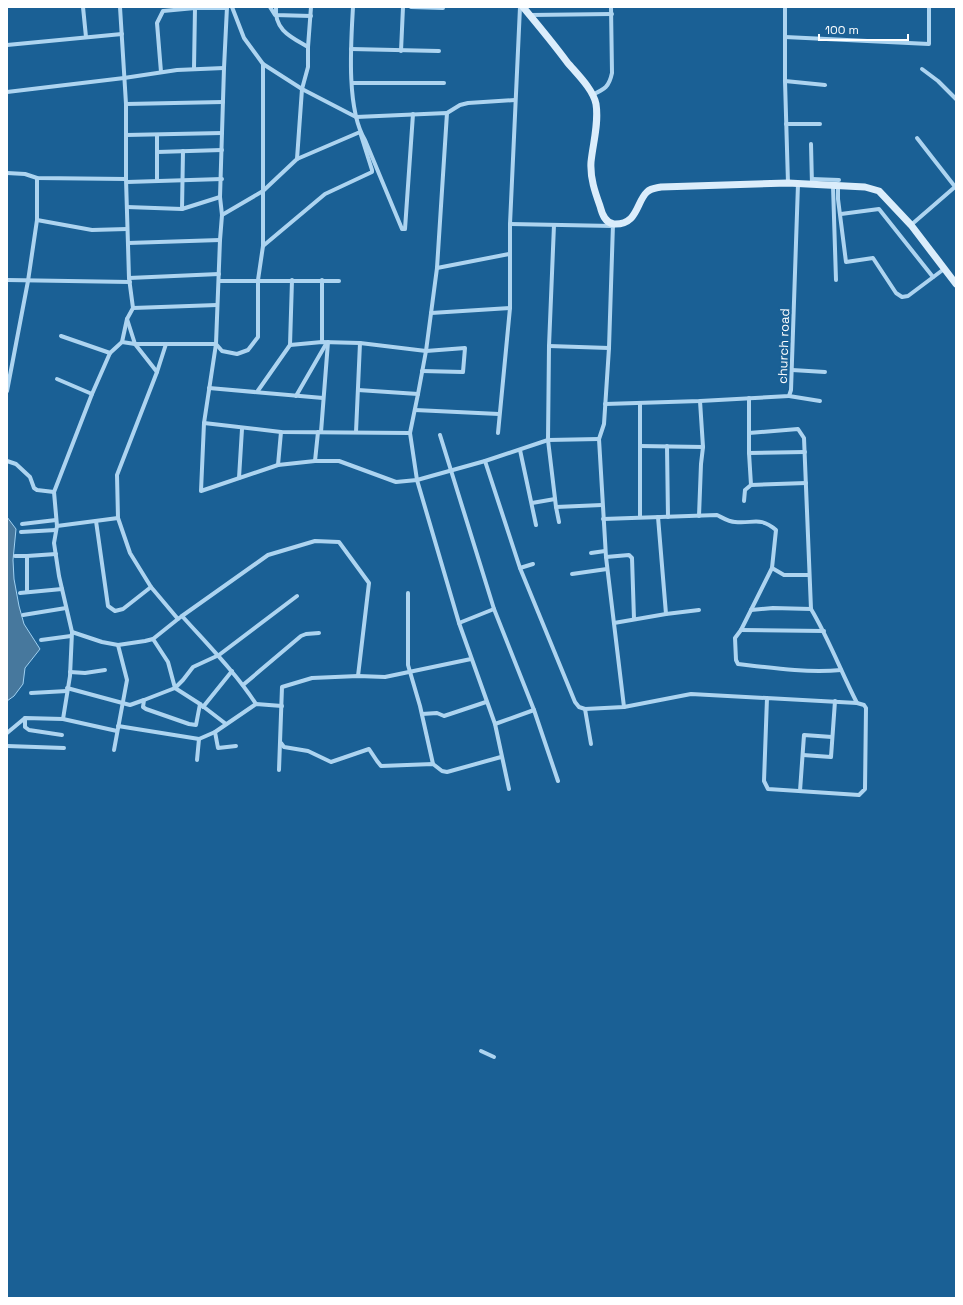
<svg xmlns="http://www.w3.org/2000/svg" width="963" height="1305" font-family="'Space Grotesk',sans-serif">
<rect width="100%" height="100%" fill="#1a6095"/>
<path fill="#47789d" stroke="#a0d1f2" d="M7,517L16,529L13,560L14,579L19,606L24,624L40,649L25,668L23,684L14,696L7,701Z"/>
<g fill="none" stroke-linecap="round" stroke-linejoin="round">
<g stroke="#add4f0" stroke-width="4">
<path d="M83,7L86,37"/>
<path d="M227,7L224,68L220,197L222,215L220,240L216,344L204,423L201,491L278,465L315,461H339L396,482L417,480L485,461L548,440L599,439"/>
<path d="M232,7L244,38L263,64L302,89L356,117L447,113L437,268L426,351L418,394L410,433L417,480L459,623L495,724L509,789"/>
<path d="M270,7L275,15L311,16"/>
<path d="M276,7C274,30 291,37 308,47"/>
<path d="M353,7C351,42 346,109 365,140L402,229H405L413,114"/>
<path d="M411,7L443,8"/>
<path d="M785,7V81L788,183"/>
<path d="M195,8H227"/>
<path d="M530,15L612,14"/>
<path d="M785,37L929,44V7"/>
<path d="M7,45L122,34"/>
<path d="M351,49L439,51"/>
<path d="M401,51L403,7"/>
<path d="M922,69L938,81L956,99"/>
<path d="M161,72L157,23L163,11L195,8L194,68"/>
<path d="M785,81L825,85"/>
<path d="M352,83H444"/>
<path d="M7,92L124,78L177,70L224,68"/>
<path d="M592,95C605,89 609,87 612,73L611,7"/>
<path d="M126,104L223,102"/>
<path d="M447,113L460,105L468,103L515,100"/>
<path d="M786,124H820"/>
<path d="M126,135L222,133"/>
<path d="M157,135V181"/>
<path d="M917,138L956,188"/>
<path d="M811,144L812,185"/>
<path d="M157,152L222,150"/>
<path d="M297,159L302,89L308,67V47L311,7"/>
<path d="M7,173L25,174L37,178L126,179"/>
<path d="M812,179L839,180"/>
<path d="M127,182L222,179"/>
<path d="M833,186L836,280"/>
<path d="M838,186V199L846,262L873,258L896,293L902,297L908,296L944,269"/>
<path d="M127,207L182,209L220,197"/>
<path d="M182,209L183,151"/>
<path d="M841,214L879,209L933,277"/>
<path d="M222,215L263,191L297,159L360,132L372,170V172L325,194L263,246"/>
<path d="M37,220L92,230L127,229"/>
<path d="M510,224L613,226"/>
<path d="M613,224L609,348L604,424L599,439L606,557L624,707"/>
<path d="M554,225L549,346L548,440L556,507L559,522"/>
<path d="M911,225L956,186"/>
<path d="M128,243L220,240"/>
<path d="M437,268L509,254"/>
<path d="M129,278L219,274"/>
<path d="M7,280L130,282"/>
<path d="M219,281H339"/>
<path d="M133,308L217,305"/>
<path d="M431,313L510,308"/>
<path d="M127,319L135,344L157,372"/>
<path d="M61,336L110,353"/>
<path d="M122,342L135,344H216L222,351L237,354L248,350L258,337V280L263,246V64"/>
<path d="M322,342V280"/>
<path d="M166,344L157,372L117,475L118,518L130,553L151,587L178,619L182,616C208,645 235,672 256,704"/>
<path d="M290,345L322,342L360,343L426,351L465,348L463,372L422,371"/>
<path d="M549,346L609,348"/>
<path d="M792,370L825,372"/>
<path d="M57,379L92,394"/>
<path d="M209,388L323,398"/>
<path d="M358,390L418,394"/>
<path d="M7,391L28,281L37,220V178"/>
<path d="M257,392L290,345L292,280"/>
<path d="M296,396L326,344"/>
<path d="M789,396L820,401"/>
<path d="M640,403V517"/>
<path d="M605,404L700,401L789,396L791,390L798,184"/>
<path d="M415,410L499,414"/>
<path d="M204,423L281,432L410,433"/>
<path d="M321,432L328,342"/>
<path d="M356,432L360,343"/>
<path d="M498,433L510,308V224L520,7"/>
<path d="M749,433L798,429L804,438L811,609C829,639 841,672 857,703"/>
<path d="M440,435L494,609L534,710L558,781"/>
<path d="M640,446L703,447"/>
<path d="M667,446L668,517"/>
<path d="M520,450L536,525"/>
<path d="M749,453L805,452"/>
<path d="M7,461L16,464L30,477L34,488L37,490L54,492"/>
<path d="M315,461L318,432"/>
<path d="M485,461L520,568L575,702L579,707L585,709L624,707L691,694L857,703L864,705L866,708L865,789L859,795L768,789L764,781L767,698"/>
<path d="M278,465L281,432"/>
<path d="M239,478L242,429"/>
<path d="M751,485L806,483"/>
<path d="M744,501L745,490L751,485L749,453V398"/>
<path d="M532,503L555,499"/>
<path d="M556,507L602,505"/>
<path d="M699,516L701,464L703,447L700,401"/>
<path d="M658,517L666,614"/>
<path d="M603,519L717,515C723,518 729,522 735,522C753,524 760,516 776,530L772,568L741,630L735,638L736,660L738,664C772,668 807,673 841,670"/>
<path d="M96,521L108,606L115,611L123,609L151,587"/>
<path d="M22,524L56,520"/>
<path d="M57,526L118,518"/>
<path d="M21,532L56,530"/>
<path d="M591,553L605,551"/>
<path d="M15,556H27L56,554"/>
<path d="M27,556V592"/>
<path d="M606,557L629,555L632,558L634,619"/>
<path d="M520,568L533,564"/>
<path d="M772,568L784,575H809"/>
<path d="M572,574L607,569"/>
<path d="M20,593L62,589"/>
<path d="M408,593V665L420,706L433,764"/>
<path d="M751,610L773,608L811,609"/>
<path d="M23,615L66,608"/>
<path d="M182,616L268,555L315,541L339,542L369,583L358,676"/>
<path d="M459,623L494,609"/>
<path d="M614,623L666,614L699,610"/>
<path d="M741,630L824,631"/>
<path d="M72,632L102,642L118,645L145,641L153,639L178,619"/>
<path d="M153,639L168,662L175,688L200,704L226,724"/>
<path d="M41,640L71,636"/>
<path d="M70,672L85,673L105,670"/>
<path d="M243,685L301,636L306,634L319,633"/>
<path d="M67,688L130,705L144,700"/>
<path d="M31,693L67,691"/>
<path d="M200,704L196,725L189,724L146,709L143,707L144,700L175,688L183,680L193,667L219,655L297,596"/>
<path d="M203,707L232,671"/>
<path d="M585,709L591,744"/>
<path d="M422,714L437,713L444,716L486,702"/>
<path d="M25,718V727L29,730L62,735"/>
<path d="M63,719L70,676L72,632L59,576L54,543L57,526L54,492L92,394L110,353L122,342L127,319L133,308L129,278L126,179V104L120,7"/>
<path d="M495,724L534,710"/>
<path d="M118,726L199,739L215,732L256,704L282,706"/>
<path d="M215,732L218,748L236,746"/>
<path d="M7,733L25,718L63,719L117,731"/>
<path d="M281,743L284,747L308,751L331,762L369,749L377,761L381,766L433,764L442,771L447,772L501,757"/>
<path d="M7,746L64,748"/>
<path d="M114,750L127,680L118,645"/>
<path d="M803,755L831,757L835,701"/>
<path d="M197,760L199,739"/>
<path d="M279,770L282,687L312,678L358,676L385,677L471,659"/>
<path d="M800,791L804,735L832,737"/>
<path d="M481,1051L494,1057"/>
</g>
<path stroke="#dbedfb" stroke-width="7" d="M523,7C538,25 553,43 567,62C577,74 593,89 596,104C599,123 593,143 591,162C590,178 595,192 600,206C602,214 605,223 614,224C638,225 636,202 647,192C651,188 656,188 661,187L788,183L865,187L879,191L911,225L956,284"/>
</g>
<g text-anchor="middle" stroke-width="4" stroke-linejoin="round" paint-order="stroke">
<g font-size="13" fill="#fff" stroke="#1a6095">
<text transform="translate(783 346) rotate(-88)" y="5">church road</text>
</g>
</g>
<rect width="963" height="1305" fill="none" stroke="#ffffff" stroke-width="16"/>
<path d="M819 34v6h89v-6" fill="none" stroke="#ffffff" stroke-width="2"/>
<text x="825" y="34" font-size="12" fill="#ffffff" stroke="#1a6095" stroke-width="3" paint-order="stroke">100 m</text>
</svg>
